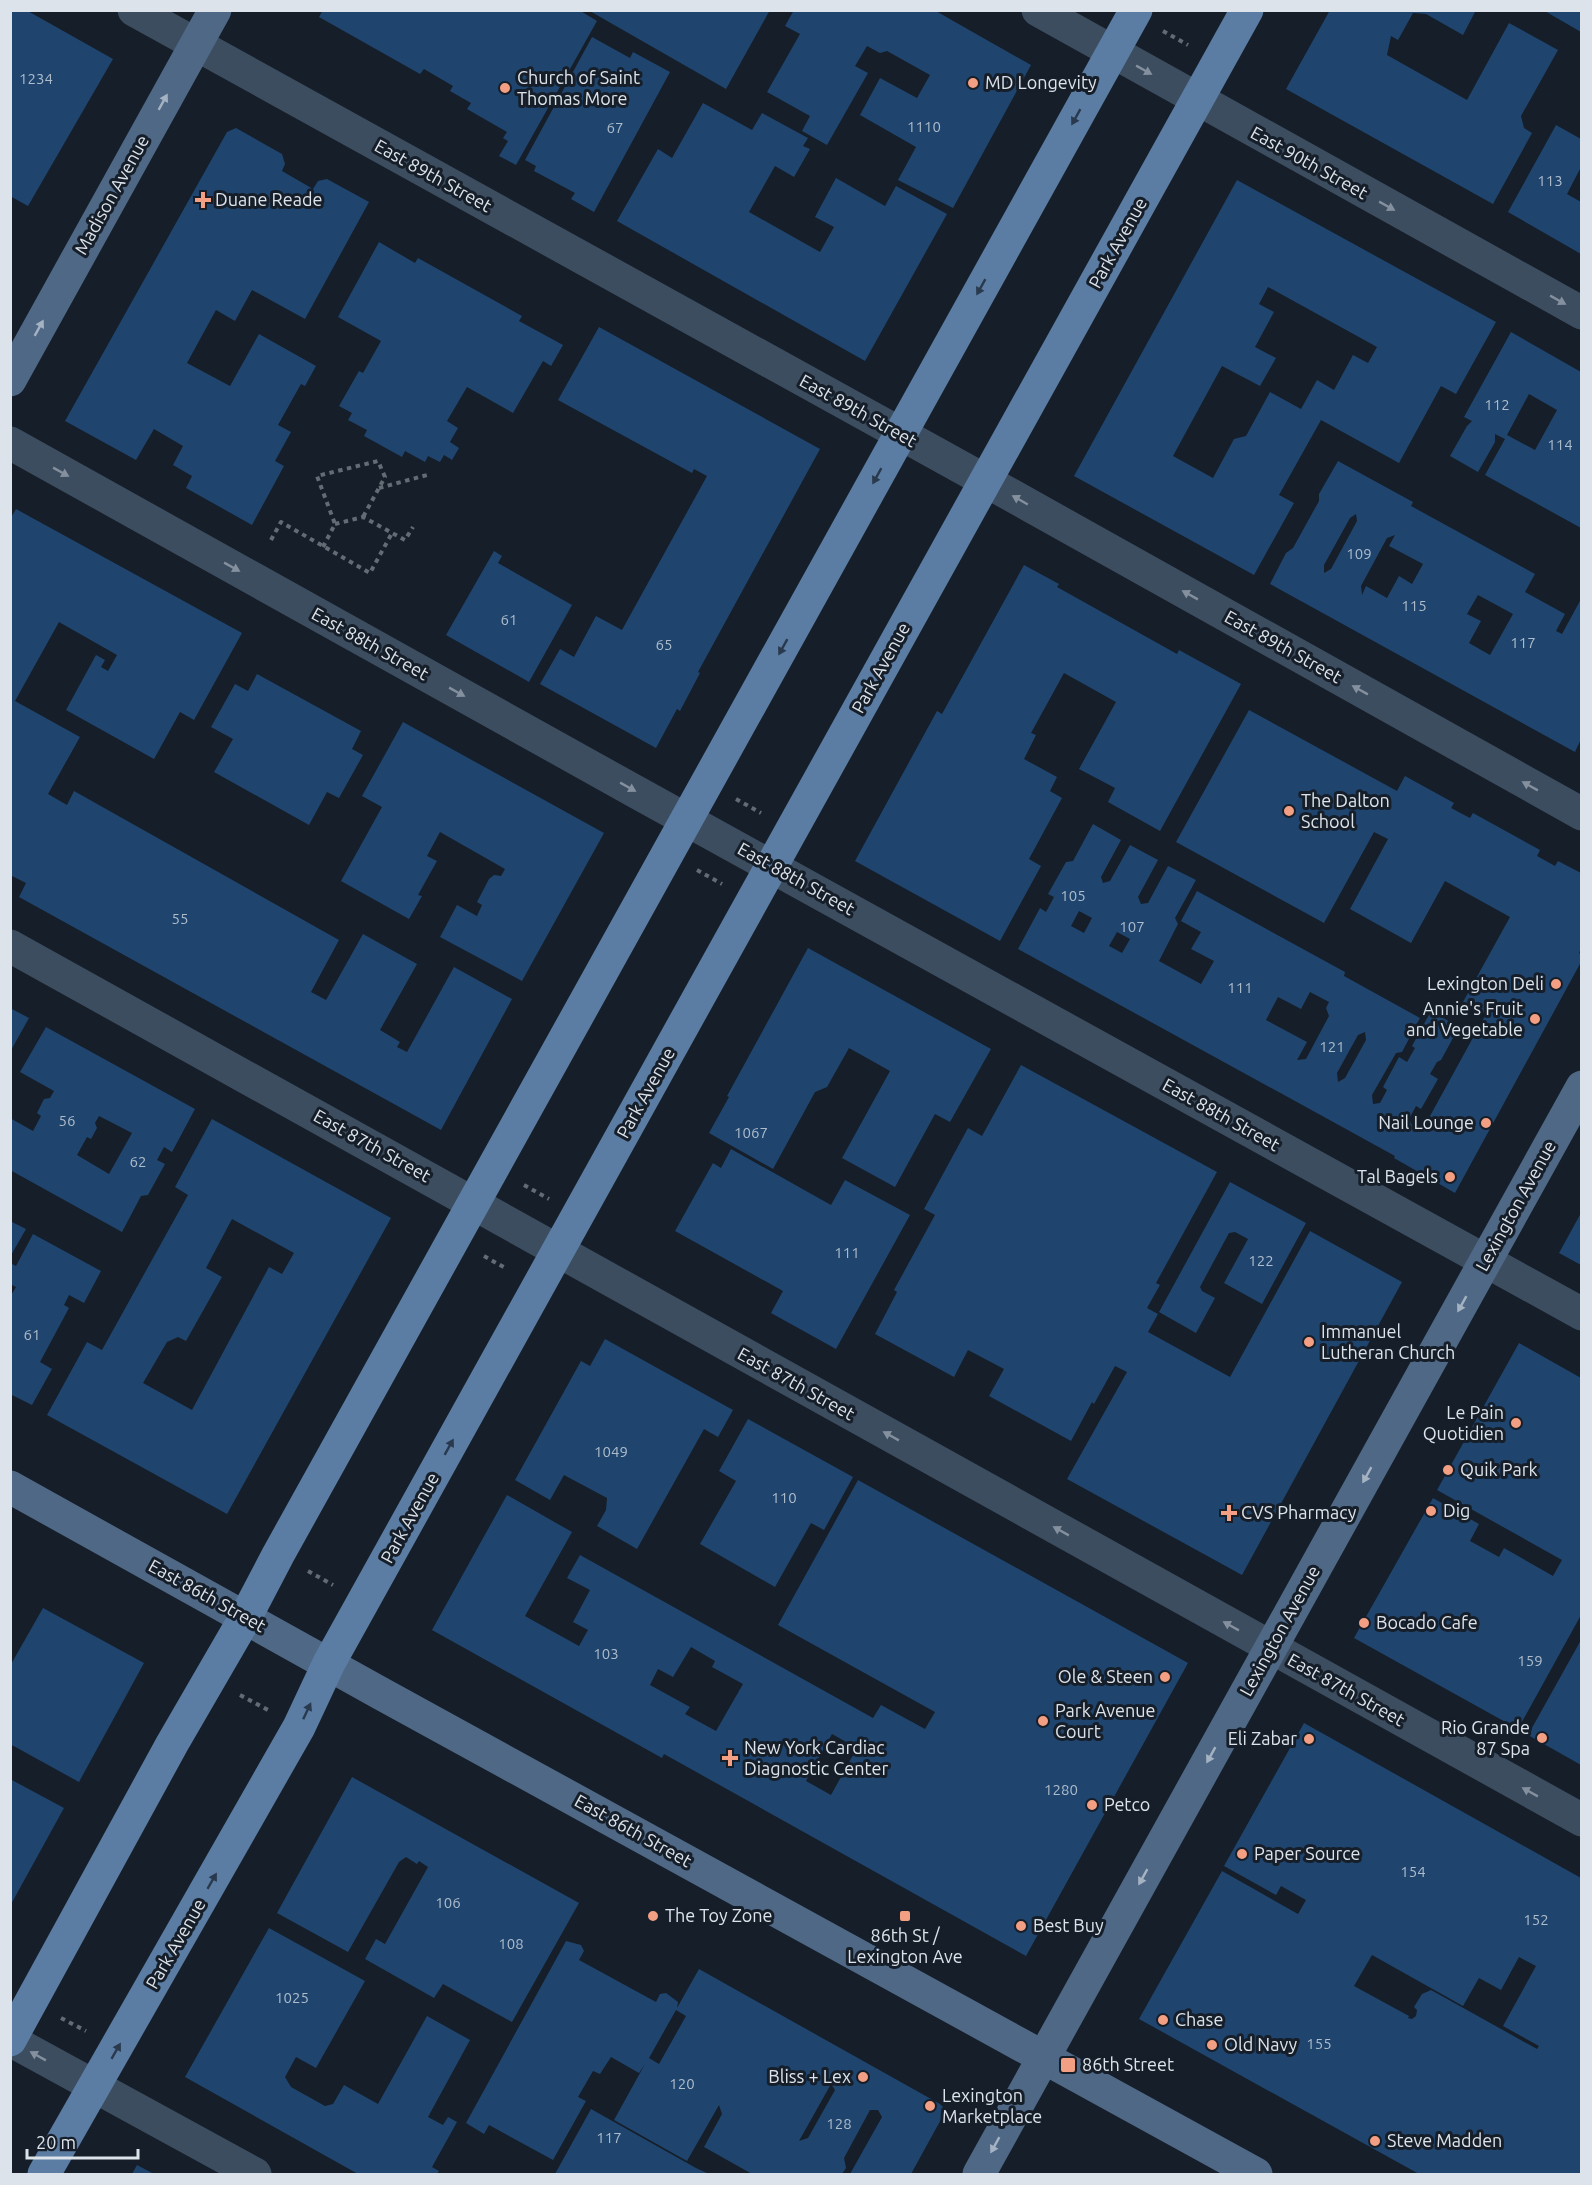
<svg xmlns="http://www.w3.org/2000/svg" width="1592" height="2185" font-family="Ubuntu,sans-serif">
<rect width="100%" height="100%" fill="#151e29"/>
<g fill="#1f456f" fill-rule="evenodd">
<path d="M10,10H26L113,59L28,206L10,196Z"/>
<path d="M323,10H579L597,21L516,165L499,156L508,141L503,138L507,132L467,109L471,103L450,91L453,86L424,69L420,74L319,17Z"/>
<path d="M588,10H770L726,89Z"/>
<path d="M794,10H934L1031,65L953,208L898,180L916,147L860,115L880,78L917,98L930,75L887,51L880,53L867,46L855,66L868,73L827,145L802,131L810,116L767,92L800,34L785,26Z"/>
<path d="M1330,10H1476L1463,35L1426,14L1413,13L1398,40L1391,36L1387,55L1467,100L1509,23L1558,50L1521,116L1524,128L1532,133L1493,204L1286,89Z"/>
<path d="M1543,10H1581V32Z"/>
<path d="M592,37L630,58L633,52L670,72L594,212L571,199L575,193L534,171L536,166L525,160Z"/>
<path d="M703,103L752,130L762,113L808,138L803,146L810,149L794,177L775,166L749,212L820,252L834,227L815,217L836,178L885,206L896,186L947,214L865,361L617,221L658,149L672,158Z"/>
<path d="M1556,125L1581,139V167L1567,194L1581,202V254L1508,212Z"/>
<path d="M236,128L282,154L285,164L282,171L313,189L318,181L327,179L369,202L305,319L252,290L235,321L216,310L187,363L230,386L259,334L316,366L305,386L301,384L278,425L291,432L275,461L284,466L252,525L186,488L192,476L173,465L183,446L154,429L136,460L65,421L227,132Z"/>
<path d="M1237,180L1496,322L1456,394L1441,386L1399,463L1321,420L1279,495L1294,503L1254,575L1074,476ZM1268,287L1377,347L1368,363L1353,355L1334,390L1317,380L1301,409L1270,392L1246,436L1234,439L1213,478L1173,456L1222,366L1260,386L1276,358L1255,347L1274,312L1259,304Z"/>
<path d="M379,242L415,263L418,258L522,316L519,321L563,345L551,366L543,361L513,413L467,387L447,421L458,428L450,442L459,448L452,460L444,455L440,462L428,456L425,462L405,451L402,457L364,436L367,430L348,420L352,413L339,406L359,371L363,373L381,341L338,317Z"/>
<path d="M599,327L820,449L698,672L700,673L680,711L677,709L656,748L540,684L560,649L574,657L596,616L622,630L707,476L694,469L692,473L558,400Z"/>
<path d="M1511,332L1581,372V528L1485,475L1505,439L1495,434V442L1478,472L1450,456L1467,426L1472,421L1464,417ZM1529,394L1557,410L1535,450L1507,435Z"/>
<path d="M1338,461L1413,502L1411,506L1535,574L1525,592L1565,614L1556,631L1562,634L1581,599V739L1575,752L1270,584L1286,553L1293,548L1319,501V494ZM1356,514L1357,521L1331,569L1324,573V565L1350,518ZM1395,535L1389,546L1423,564L1412,584L1399,576L1387,598L1366,586L1362,595L1361,586L1387,538ZM1478,595L1513,614L1490,655L1469,643L1481,621L1467,614Z"/>
<path d="M16,509L242,633L194,720L180,712L154,759L66,710L96,655L105,660L101,667L108,671L117,655L59,622L15,701L80,737L48,794L67,805L74,791L339,940L311,992L326,1000L363,934L417,964L380,1030L400,1042L397,1047L407,1052L454,967L512,999L441,1130L19,897L26,883L10,875V519Z"/>
<path d="M494,551L502,556L498,563L572,605L529,682L446,635Z"/>
<path d="M1024,565L1059,584L1057,587L1177,654L1179,650L1241,684L1160,831L1108,802L1115,788L1079,769L1116,702L1064,673L1031,733L1036,735L1024,759L1057,777L1050,791L1062,798L1029,859L1041,866L1000,941L855,861L937,711L942,714Z"/>
<path d="M257,674L361,731L352,749L363,755L339,798L327,792L309,825L214,772L233,739L211,727L235,684L248,691Z"/>
<path d="M1249,710L1397,791L1405,776L1454,803L1451,808L1470,818L1473,813L1540,850L1537,856L1555,866L1558,861L1581,873V948L1579,953L1581,954V962L1455,1193L1394,1158L1395,1156L1018,949L1040,908L1046,912L1054,897L1048,894L1066,862L1073,861L1093,824L1121,840L1101,877L1103,883L1110,881L1130,845L1158,860L1138,897L1141,904L1148,903L1168,866L1196,880L1175,918L1178,924L1159,961L1201,984L1214,961L1191,949L1201,932L1181,921L1197,891L1345,972L1344,976L1420,1018L1402,1052L1396,1053L1372,1095L1373,1104L1380,1103L1387,1090L1383,1087L1399,1057L1407,1062L1415,1048L1412,1046L1431,1011L1459,1027L1441,1060L1437,1062L1430,1074L1438,1079L1421,1109L1416,1106L1409,1119L1412,1125L1426,1131H1432L1436,1124L1431,1121L1430,1116L1486,1014L1463,1002L1510,917L1445,881L1411,943L1350,909L1388,839L1374,832L1324,923L1176,842ZM1079,911L1092,918L1084,933L1071,926ZM1117,932L1130,939L1122,953L1109,946ZM1310,992L1329,1002L1326,1008L1329,1016L1306,1059L1297,1060L1307,1042L1266,1020L1278,997L1301,1009ZM1365,1032L1366,1040L1345,1078L1338,1082L1337,1073L1358,1035Z"/>
<path d="M403,722L604,833L522,981L440,937L457,905L477,916L482,905L477,902L489,879L494,875L501,876L505,869L440,832L427,856L437,861L418,895L422,896L409,919L341,881L382,807L362,796Z"/>
<path d="M808,948L991,1049L950,1122L935,1114L895,1187L842,1158L890,1071L849,1048L827,1087L815,1092L773,1169L709,1133L729,1097L727,1096Z"/>
<path d="M10,1008L29,1018L10,1052Z"/>
<path d="M46,1027L195,1109L172,1152L164,1147L157,1160L165,1164L148,1195L141,1196L122,1232L10,1170V1118L33,1131L41,1116L37,1113L44,1099L50,1098L54,1091L20,1072ZM99,1116L132,1133L109,1174L77,1155L87,1137L91,1139L97,1128L95,1123Z"/>
<path d="M1021,1065L1217,1172L1156,1283L1160,1285L1147,1308L1158,1314L1148,1332L1230,1377L1310,1231L1402,1282L1242,1575L1067,1479L1127,1372L1115,1366L1094,1404L1092,1402L1071,1441L989,1396L1004,1369L968,1350L954,1377L875,1334L897,1292L894,1290L935,1215L924,1209L968,1128L982,1136Z"/>
<path d="M212,1119L391,1218L227,1514L47,1415L87,1342L102,1350L188,1195L175,1187ZM232,1219L294,1253L282,1274L269,1267L192,1410L143,1383L167,1342L178,1337L186,1341L222,1277L206,1268Z"/>
<path d="M731,1149L831,1205L845,1180L910,1215L836,1349L771,1313L783,1291L675,1231L713,1163L721,1168Z"/>
<path d="M1230,1182L1306,1223L1262,1304L1224,1283L1248,1239L1235,1232L1229,1233L1200,1287L1202,1291L1215,1298L1196,1333L1159,1312Z"/>
<path d="M1581,1213V1265L1559,1253Z"/>
<path d="M10,1221L26,1229L10,1257Z"/>
<path d="M33,1234L101,1271L84,1303L69,1295L64,1305L69,1308L40,1362L52,1369L32,1405L10,1394V1297L16,1287L10,1284V1263L16,1266Z"/>
<path d="M605,1339L733,1410L718,1437L704,1429L637,1549L597,1526L606,1510L607,1498L564,1475L550,1500L515,1480L581,1361L590,1366Z"/>
<path d="M1519,1343L1581,1378V1615L1518,1729L1354,1638L1433,1498L1479,1524L1470,1541L1499,1557L1504,1548L1553,1576L1562,1560L1437,1490Z"/>
<path d="M748,1419L853,1477L824,1530L811,1523L775,1587L700,1544L736,1481L719,1471Z"/>
<path d="M858,1480L1188,1663L1026,1956L664,1754L662,1758L432,1630L507,1495L572,1532L525,1616L541,1625L579,1646L588,1630L573,1622L590,1590L567,1578L580,1555L873,1718L881,1705L925,1729L935,1712L778,1625ZM691,1647L715,1661L712,1667L743,1684L716,1731L685,1714L690,1707L650,1685L658,1669L673,1677ZM832,1734L857,1748L831,1795L806,1781Z"/>
<path d="M43,1608L144,1663L79,1782L10,1744V1666Z"/>
<path d="M1581,1640V1765L1528,1735Z"/>
<path d="M1304,1723L1581,1878V2174H1419L1139,2019L1222,1871L1298,1914L1306,1900L1281,1886L1276,1895L1224,1866ZM1372,1955L1463,2006L1479,1978L1501,1990L1519,1957L1536,1966L1503,2026L1539,2046L1537,2049L1431,1990L1422,1994L1414,2007L1417,2010L1416,2016L1412,2019L1408,2018L1409,2016L1354,1986Z"/>
<path d="M352,1777L579,1903L512,2022L443,1984L434,1998L365,1959L376,1939L385,1944L428,1867L419,1861L417,1864L406,1857L399,1862L348,1952L277,1913Z"/>
<path d="M10,1779L64,1808L10,1906Z"/>
<path d="M269,1928L365,1981L316,2068L296,2057L285,2077L291,2087L325,2106L333,2104L344,2085L378,2104L427,2016L470,2040L428,2117L443,2125L448,2117L457,2122L432,2167L439,2171L437,2174H358L185,2077Z"/>
<path d="M566,1941L581,1945L584,1951L579,1960L656,2002L660,1994L666,1993L678,2002L677,2008L699,1969L940,2104L944,2108V2114L911,2174H850L882,2117L878,2110H870L844,2158L846,2168L842,2174H752L704,2147L722,2114L719,2105L687,2161L614,2120L645,2064L639,2073L611,2057L600,2074L593,2071L578,2097L586,2101L553,2160L489,2125L484,2134L466,2123ZM676,2010L686,2016L659,2064L649,2058ZM831,2084L835,2090L808,2138L799,2141Z"/>
<path d="M591,2109L696,2168L709,2174H555Z"/>
<path d="M137,2165L154,2174H132Z"/>
</g>
<g fill="none" stroke-linecap="round" stroke-linejoin="round">
<g stroke="#636b74" stroke-width="4" stroke-dasharray="4.5 4.5" stroke-linecap="butt">
<path d="M1163,31L1188,45"/>
<path d="M379,488L427,475"/>
<path d="M335,524L363,517L405,540L413,527"/>
<path d="M271,540L281,522L370,573L392,533"/>
<path d="M323,547L335,524L317,476L378,461L385,477L363,517"/>
<path d="M736,799L761,813"/>
<path d="M697,870L722,884"/>
<path d="M524,1185L549,1199"/>
<path d="M484,1256L507,1269"/>
<path d="M308,1571L333,1585"/>
<path d="M240,1695L268,1710"/>
<path d="M61,2018L86,2031"/>
</g>
<g stroke="#3d4d60" stroke-width="33">
<path d="M134,10L986,481L1582,814"/>
<path d="M1038,10L1582,313"/>
<path d="M10,443L638,793L1582,1314"/>
<path d="M10,946L1582,1820"/>
<path d="M10,2040L255,2174"/>
</g>
<g stroke="#4e6886" stroke-width="33">
<path d="M10,380L215,10"/>
<path d="M10,1487L380,1693L1256,2174"/>
<path d="M979,2174L1582,1087"/>
</g>
<g stroke="#5b7ca3" stroke-width="33">
<path d="M10,2040L172,1744L245,1618L278,1555L1136,10"/>
<path d="M44,2174L299,1727L329,1663L1247,10"/>
</g>
</g>
<defs><path id="oneway-solid" d="M-6-.8H1V-3.2L6.5 0L1 3.2V.8H-6Z" transform="scale(1.5)"/></defs>
<g fill="#85909e">
<use href="#oneway-solid" transform="translate(1144 70) rotate(29)"/>
<use href="#oneway-solid" transform="translate(1387 206) rotate(29)"/>
<use href="#oneway-solid" transform="translate(1558 300) rotate(29)"/>
<use href="#oneway-solid" transform="translate(61 472) rotate(29)"/>
<use href="#oneway-solid" transform="translate(1020 500) rotate(-150)"/>
<use href="#oneway-solid" transform="translate(232 567) rotate(29)"/>
<use href="#oneway-solid" transform="translate(1190 595) rotate(-151)"/>
<use href="#oneway-solid" transform="translate(1360 690) rotate(-151)"/>
<use href="#oneway-solid" transform="translate(457 692) rotate(29)"/>
<use href="#oneway-solid" transform="translate(1530 786) rotate(-151)"/>
<use href="#oneway-solid" transform="translate(628 787) rotate(29)"/>
<use href="#oneway-solid" transform="translate(891 1436) rotate(-151)"/>
<use href="#oneway-solid" transform="translate(1061 1531) rotate(-151)"/>
<use href="#oneway-solid" transform="translate(1231 1626) rotate(-151)"/>
<use href="#oneway-solid" transform="translate(1530 1792) rotate(-151)"/>
<use href="#oneway-solid" transform="translate(38 2056) rotate(-151)"/>
</g>
<g fill="#a4b2c2">
<use href="#oneway-solid" transform="translate(163 102) rotate(-61)"/>
<use href="#oneway-solid" transform="translate(39 328) rotate(-61)"/>
<use href="#oneway-solid" transform="translate(1462 1304) rotate(119)"/>
<use href="#oneway-solid" transform="translate(1367 1475) rotate(119)"/>
<use href="#oneway-solid" transform="translate(1211 1755) rotate(119)"/>
<use href="#oneway-solid" transform="translate(1143 1877) rotate(119)"/>
<use href="#oneway-solid" transform="translate(995 2145) rotate(119)"/>
</g>
<g fill="#2a3a4e">
<use href="#oneway-solid" transform="translate(1076 117) rotate(119)"/>
<use href="#oneway-solid" transform="translate(981 287) rotate(119)"/>
<use href="#oneway-solid" transform="translate(877 476) rotate(119)"/>
<use href="#oneway-solid" transform="translate(783 647) rotate(119)"/>
<use href="#oneway-solid" transform="translate(449 1447) rotate(-61)"/>
<use href="#oneway-solid" transform="translate(307 1711) rotate(-65)"/>
<use href="#oneway-solid" transform="translate(212 1881) rotate(-60)"/>
<use href="#oneway-solid" transform="translate(116 2051) rotate(-60)"/>
</g>
<g fill="#f39f84" stroke="#151e29" stroke-width="2">
<circle cx="973" cy="83" r="6"/>
<circle cx="505" cy="88" r="6"/>
<path d="M200 191h6v6h6v6h-6v6h-6v-6h-6v-6h6z"/>
<circle cx="1289" cy="811" r="6"/>
<circle cx="1556" cy="984" r="6"/>
<circle cx="1535" cy="1019" r="6"/>
<circle cx="1486" cy="1123" r="6"/>
<circle cx="1450" cy="1177" r="6"/>
<circle cx="1309" cy="1342" r="6"/>
<circle cx="1516" cy="1423" r="6"/>
<circle cx="1448" cy="1470" r="6"/>
<circle cx="1431" cy="1511" r="6"/>
<path d="M1226 1504h6v6h6v6h-6v6h-6v-6h-6v-6h6z"/>
<circle cx="1364" cy="1623" r="6"/>
<circle cx="1165" cy="1677" r="6"/>
<circle cx="1043" cy="1721" r="6"/>
<circle cx="1542" cy="1738" r="6"/>
<circle cx="1309" cy="1739" r="6"/>
<path d="M727 1749h6v6h6v6h-6v6h-6v-6h-6v-6h6z"/>
<circle cx="1092" cy="1805" r="6"/>
<circle cx="1242" cy="1854" r="6"/>
<circle cx="653" cy="1916" r="6"/>
<rect x="899" y="1910" width="12" height="12" rx="3"/>
<circle cx="1021" cy="1926" r="6"/>
<circle cx="1163" cy="2020" r="6"/>
<circle cx="1212" cy="2045" r="6"/>
<rect x="1060" y="2057" width="16" height="16" rx="3"/>
<circle cx="863" cy="2077" r="6"/>
<circle cx="930" cy="2106" r="6"/>
<circle cx="1375" cy="2141" r="6"/>
</g>
<g text-anchor="middle" stroke-width="6" stroke-linejoin="round" paint-order="stroke">
<g font-size="15" fill="#aebccb">
<text x="36" y="84">1234</text>
<text x="924" y="132">1110</text>
<text x="615" y="133">67</text>
<text x="1550" y="186">113</text>
<text x="1497" y="410">112</text>
<text x="1560" y="450">114</text>
<text x="1359" y="559">109</text>
<text x="1414" y="611">115</text>
<text x="509" y="625">61</text>
<text x="1523" y="648">117</text>
<text x="664" y="650">65</text>
<text x="1073" y="901">105</text>
<text x="180" y="924">55</text>
<text x="1132" y="932">107</text>
<text x="1240" y="993">111</text>
<text x="1332" y="1052">121</text>
<text x="67" y="1126">56</text>
<text x="751" y="1138">1067</text>
<text x="138" y="1167">62</text>
<text x="847" y="1258">111</text>
<text x="1261" y="1266">122</text>
<text x="32" y="1340">61</text>
<text x="611" y="1457">1049</text>
<text x="784" y="1503">110</text>
<text x="606" y="1659">103</text>
<text x="1530" y="1666">159</text>
<text x="1061" y="1795">1280</text>
<text x="1413" y="1877">154</text>
<text x="448" y="1908">106</text>
<text x="1536" y="1925">152</text>
<text x="511" y="1949">108</text>
<text x="292" y="2003">1025</text>
<text x="1319" y="2049">155</text>
<text x="682" y="2089">120</text>
<text x="839" y="2129">128</text>
<text x="609" y="2143">117</text>
</g>
<g font-size="18" fill="#dde3ea" stroke="#151e29" text-anchor="start">
<text x="517" y="84">Church of Saint<tspan x="517" dy="21">Thomas More</tspan></text>
<text x="985" y="89">MD Longevity</text>
<text x="215" y="206">Duane Reade</text>
<text x="1301" y="807">The Dalton<tspan x="1301" dy="21">School</tspan></text>
<text x="1544" y="990" text-anchor="end">Lexington Deli</text>
<text x="1523" y="1015" text-anchor="end">Annie's Fruit<tspan x="1523" dy="21">and Vegetable</tspan></text>
<text x="1474" y="1129" text-anchor="end">Nail Lounge</text>
<text x="1438" y="1183" text-anchor="end">Tal Bagels</text>
<text x="1321" y="1338">Immanuel<tspan x="1321" dy="21">Lutheran Church</tspan></text>
<text x="1504" y="1419" text-anchor="end">Le Pain<tspan x="1504" dy="21">Quotidien</tspan></text>
<text x="1460" y="1476">Quik Park</text>
<text x="1443" y="1517">Dig</text>
<text x="1241" y="1519">CVS Pharmacy</text>
<text x="1376" y="1629">Bocado Cafe</text>
<text x="1153" y="1683" text-anchor="end">Ole &amp; Steen</text>
<text x="1055" y="1717">Park Avenue<tspan x="1055" dy="21">Court</tspan></text>
<text x="1530" y="1734" text-anchor="end">Rio Grande<tspan x="1530" dy="21">87 Spa</tspan></text>
<text x="1297" y="1745" text-anchor="end">Eli Zabar</text>
<text x="744" y="1754">New York Cardiac<tspan x="744" dy="21">Diagnostic Center</tspan></text>
<text x="1104" y="1811">Petco</text>
<text x="1254" y="1860">Paper Source</text>
<text x="665" y="1922">The Toy Zone</text>
<text x="1033" y="1932">Best Buy</text>
<text x="905" y="1942" text-anchor="middle">86th St /<tspan x="905" dy="21">Lexington Ave</tspan></text>
<text x="1175" y="2026">Chase</text>
<text x="1224" y="2051">Old Navy</text>
<text x="1082" y="2071">86th Street</text>
<text x="851" y="2083" text-anchor="end">Bliss + Lex</text>
<text x="942" y="2102">Lexington<tspan x="942" dy="21">Marketplace</tspan></text>
<text x="1387" y="2147">Steve Madden</text>
</g>
<g font-size="18" fill="#dde3ea" stroke="#151e29">
<text transform="translate(1309 163) rotate(29)" y="6">East 90th Street</text>
<text transform="translate(433 176) rotate(29)" y="6">East 89th Street</text>
<text transform="translate(112 195) rotate(-61)" y="6">Madison Avenue</text>
<text transform="translate(1118 243) rotate(-61)" y="6">Park Avenue</text>
<text transform="translate(858 411) rotate(29)" y="6">East 89th Street</text>
<text transform="translate(370 644) rotate(29)" y="6">East 88th Street</text>
<text transform="translate(1283 647) rotate(29)" y="6">East 89th Street</text>
<text transform="translate(881 668) rotate(-61)" y="6">Park Avenue</text>
<text transform="translate(796 879) rotate(29)" y="6">East 88th Street</text>
<text transform="translate(646 1093) rotate(-61)" y="6">Park Avenue</text>
<text transform="translate(1221 1115) rotate(29)" y="6">East 88th Street</text>
<text transform="translate(372 1146) rotate(29)" y="6">East 87th Street</text>
<text transform="translate(1516 1206) rotate(-61)" y="6">Lexington Avenue</text>
<text transform="translate(796 1384) rotate(29)" y="6">East 87th Street</text>
<text transform="translate(410 1518) rotate(-61)" y="6">Park Avenue</text>
<text transform="translate(207 1596) rotate(29)" y="6">East 86th Street</text>
<text transform="translate(1280 1631) rotate(-61)" y="6">Lexington Avenue</text>
<text transform="translate(1346 1690) rotate(29)" y="6">East 87th Street</text>
<text transform="translate(633 1831) rotate(29)" y="6">East 86th Street</text>
<text transform="translate(176 1944) rotate(-60)" y="6">Park Avenue</text>
</g>
</g>
<rect width="1592" height="2185" fill="none" stroke="#dde3ea" stroke-width="24"/>
<path d="M27 2149v9h111v-9" fill="none" stroke="#dde3ea" stroke-width="3"/>
<text x="36" y="2149" font-size="18" fill="#dde3ea" stroke="#151e29" stroke-width="4.5" paint-order="stroke">20 m</text>
</svg>
